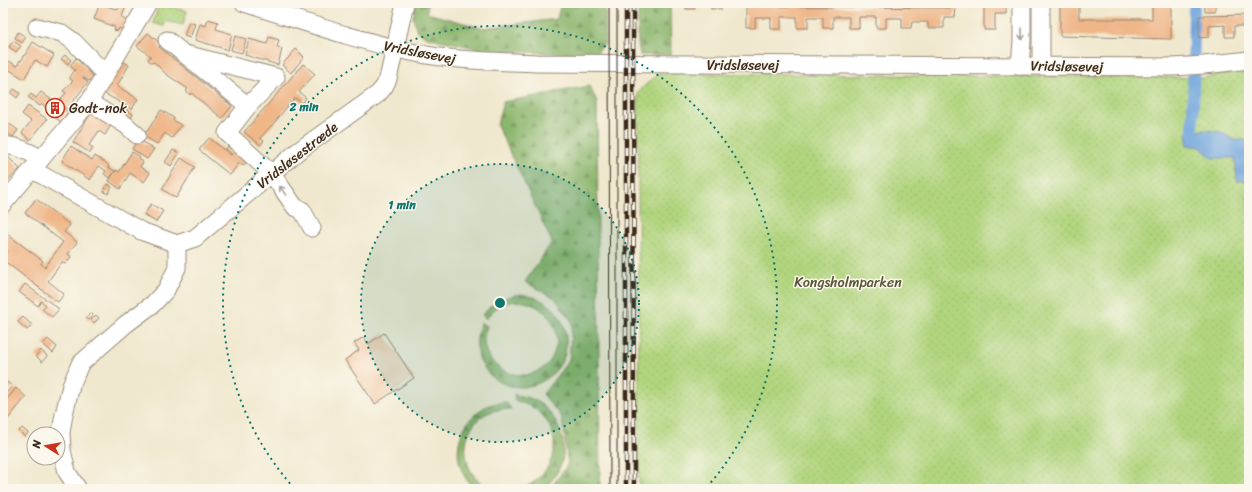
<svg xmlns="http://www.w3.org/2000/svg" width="1252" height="492" font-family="Sriracha,sans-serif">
<defs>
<pattern id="forest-firs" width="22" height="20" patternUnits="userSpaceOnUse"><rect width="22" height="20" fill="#8cb66d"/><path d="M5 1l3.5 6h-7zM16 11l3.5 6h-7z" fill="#749459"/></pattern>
<pattern id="park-dots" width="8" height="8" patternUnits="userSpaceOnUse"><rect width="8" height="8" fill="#b1d57e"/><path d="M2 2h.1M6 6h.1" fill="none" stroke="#99b76c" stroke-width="1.8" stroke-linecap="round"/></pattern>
</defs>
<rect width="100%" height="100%" fill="#fbf7ec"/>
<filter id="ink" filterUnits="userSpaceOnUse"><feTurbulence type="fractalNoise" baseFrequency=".025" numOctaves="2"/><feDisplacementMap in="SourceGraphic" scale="8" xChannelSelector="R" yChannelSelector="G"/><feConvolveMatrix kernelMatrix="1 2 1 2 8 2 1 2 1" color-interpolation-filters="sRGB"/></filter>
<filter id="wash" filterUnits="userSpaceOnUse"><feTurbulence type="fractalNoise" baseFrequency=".012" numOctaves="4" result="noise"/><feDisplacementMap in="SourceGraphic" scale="16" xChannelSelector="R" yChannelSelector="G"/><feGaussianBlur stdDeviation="0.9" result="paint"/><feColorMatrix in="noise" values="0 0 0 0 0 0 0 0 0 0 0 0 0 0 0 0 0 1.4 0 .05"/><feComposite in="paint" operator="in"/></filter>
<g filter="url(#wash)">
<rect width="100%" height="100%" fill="#f0e8ce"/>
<g fill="url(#forest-firs)" stroke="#647046">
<path d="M416,3H428L427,13L482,28L557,19L561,3H605V43L595,55L484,50L426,37L417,31L413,18Z"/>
<path d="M638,3H670L671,55H640L638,43Z"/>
<path d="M589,86L597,101L600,489H550L568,464L562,418L543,394L569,360L572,322L555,298L525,282L552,242L497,125L503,102Z"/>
<path d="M521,294C541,298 554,304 563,324C567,334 567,344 565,354C562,363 557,370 550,376C519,402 473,379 477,338C477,333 480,328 481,323L487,326C486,329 485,334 484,337C483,359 501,374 520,375C529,376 536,372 543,368C549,364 553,357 555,350C566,316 522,286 494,310C491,312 488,316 486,319L482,315C495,301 502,297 521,294Z"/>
<path d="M514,394C520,396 527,397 532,399C554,409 568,437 562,461C559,472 552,480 544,489H521C552,477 566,441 542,415C535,407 525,404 515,400Z"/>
<path d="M506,402L511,409C501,409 493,410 484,415C456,432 461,480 493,489H475C471,485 467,481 465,477C450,451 461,419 487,406C493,403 500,403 506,402Z"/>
</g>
<g fill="url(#park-dots)" stroke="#76804e">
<path d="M159,4L187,11L183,25L166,21L164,26L153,23Z"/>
<path d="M1249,69V489H639L638,92L659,73L1203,78Z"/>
</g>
<path fill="#70a4dd" stroke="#56677e" d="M1206,130L1221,132L1234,140H1249V181H1237L1235,158H1212L1200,147L1187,145V132Z"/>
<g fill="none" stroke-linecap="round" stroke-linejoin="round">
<path stroke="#70a4dd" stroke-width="12" d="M1193,131L1194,3"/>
</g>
<g id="blocks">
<g fill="#efb688">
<path d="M100,3H108L107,6L118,10L121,3H142L138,9L126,6L122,17L130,20L123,30L119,28L118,31L114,30L115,27L94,19Z"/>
<rect x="686" y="3" width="9" height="6"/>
<rect x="711" y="3" width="10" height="6"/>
<path d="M984,3L1006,4V14H995V30H984Z"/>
<path d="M1060,3H1079V19H1152V3H1171V39L1060,36Z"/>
<rect x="1205" y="3" width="10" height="9"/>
<path d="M746,6L956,8L955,17H944V28H928V22H912L911,28H902V18H886V28H876V17H859V28H849V17H833V28H823V17H808V28H797V17H781V29H771V18H755V28H746Z"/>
<path d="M1249,15V26H1234V37H1225V25L1209,26V37L1199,38V16Z"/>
<path d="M208,19L218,22L216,29L232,34L228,50L195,40L200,24L206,26Z"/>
<path d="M189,22L195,24L190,38L184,36Z"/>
<path d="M18,32L26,37L22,43L15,38Z"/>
<path d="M148,33L161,44L159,47L232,106L222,118L191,93L190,95L186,91L188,89L166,74L154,62L152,63L148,60L151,56L137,46Z"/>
<path d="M235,36L246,39L242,53L231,50Z"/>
<path d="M269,37L279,40L277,47L282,49L278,65L245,55L249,39L267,44Z"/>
<path d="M13,41L21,46L16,52L9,47Z"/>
<path d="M33,42L54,55L47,67L35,60L24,79L5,67L9,61L17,66L20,60L21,61Z"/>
<path d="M296,49L304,57L291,73L282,65Z"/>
<path d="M65,55L71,60L68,64L61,59Z"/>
<path d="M76,58L93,76L89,81L83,77V78L88,82L67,109L58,102L66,93L63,91L73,81L70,79V77L75,70L70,66Z"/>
<path d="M119,59L129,65L117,86L138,99L132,109L100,91Z"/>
<path d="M303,64L315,74L299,92L306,98L302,103L295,98L289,104L275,122L260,138L264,141L260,145L244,132Z"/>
<path d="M14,89L20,93L17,98L11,93Z"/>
<path d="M41,92L68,112L61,122L48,112L50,110L42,104L40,106L28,97L31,94L36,98Z"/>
<path d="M28,106L47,119L30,140L22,133L31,121L22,114Z"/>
<path d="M122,107L133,114L129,122L118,115Z"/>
<path d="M161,110L174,118L173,120L181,125L172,138L165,133L157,144L144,136Z"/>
<path d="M91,113L111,125L105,135L99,131L89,145L93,148L90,153L73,142Z"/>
<path d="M8,123L18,130L13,137L3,130Z"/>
<path d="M209,138L231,155L232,154L226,149L229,145L247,160L243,166L239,163L230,175L199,150Z"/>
<path d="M138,139L154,149L147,159L132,149Z"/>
<path d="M71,146L92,160L95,156L106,163L109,166L108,167L115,171L110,178L104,174L106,171L99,166L90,180L62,161Z"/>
<path d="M173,150L179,153L171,166L165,162Z"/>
<path d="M3,152L20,169L8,180L3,175Z"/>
<path d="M132,152L140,157L139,158L143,162L140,167L150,173L144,182L130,173L120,189L109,181L116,170L119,172Z"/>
<path d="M181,158L195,167L176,198L162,189Z"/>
<path d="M108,184L112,187L108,194L103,191Z"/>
<path d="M36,199L70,225L64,232L77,242L68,254L71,257L65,264L62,262L48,281L64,294L58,302L3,260V258L8,251L3,247V240L7,234L43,261L41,264L45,267L63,242L25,213Z"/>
<path d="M151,204L163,211L156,222L144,215Z"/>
<path d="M25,284L59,309L52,317L42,309L46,305L41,301L38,306L19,292Z"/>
<path d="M90,313L93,315L89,320L86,318Z"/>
<path d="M96,315L99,318L94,323L91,320Z"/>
<path d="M23,317L32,325L27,330L18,322Z"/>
<path d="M384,333L414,378L375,404L345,360L359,350L354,343L364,337L368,344Z"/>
<path d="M48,339L57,347L53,353L43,344Z"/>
<path d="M41,350L47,356L42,362L36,356Z"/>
<path d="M3,379L12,386L7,392L3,389Z"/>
<path d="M16,388L26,397L3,425V404Z"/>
<path d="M22,428L28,433L25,437L19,431Z"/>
</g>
</g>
</g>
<g filter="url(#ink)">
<use href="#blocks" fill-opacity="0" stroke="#968976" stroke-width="1"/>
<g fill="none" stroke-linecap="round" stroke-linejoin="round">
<defs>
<g id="minor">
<path d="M244,3C299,20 355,40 411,52C452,61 494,61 536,63L1173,67L1204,65L1249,60"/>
<path d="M1041,3V65"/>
<path d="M37,27L62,33L74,42L105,74"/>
<path d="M167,40L248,106L227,133L272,174L295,207L302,210L312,228"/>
<path d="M189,55L276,77L248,106"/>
<path d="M1020,66L1022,41V3"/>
<path d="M89,102L126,125L137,135"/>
<path d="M3,145C18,146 29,151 41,159"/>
<path d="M33,170L141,231L177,244L195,238L297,152L378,94L384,87L388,79L405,3"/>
<path d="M3,204L89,102L148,3"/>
<path d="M78,489L67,472L62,450L61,432L64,414L71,386L80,364L126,324L153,304L166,290L177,268V244"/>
</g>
</defs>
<use href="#minor" stroke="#968976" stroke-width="19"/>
<use href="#minor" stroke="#fff" stroke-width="17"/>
<g stroke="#3b2a1e" stroke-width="1">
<path d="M609,3L610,489"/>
<path d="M617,3V489"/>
</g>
<defs>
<g id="rail">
<path d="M626,3V489"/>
<path d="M633,3L634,489"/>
</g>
</defs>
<use href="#rail" stroke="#3b2a1e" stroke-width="4.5"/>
<use href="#rail" stroke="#fbf7ec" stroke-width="3" stroke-dasharray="9" stroke-linecap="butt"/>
</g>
<defs><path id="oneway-shaft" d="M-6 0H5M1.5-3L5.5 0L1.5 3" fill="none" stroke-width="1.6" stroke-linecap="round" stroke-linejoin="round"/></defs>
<g stroke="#a79f9a">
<use href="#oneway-shaft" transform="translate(1022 34) rotate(91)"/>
<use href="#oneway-shaft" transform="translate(283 191) rotate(-125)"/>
</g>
</g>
<circle cx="500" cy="303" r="139" fill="#0f766e" fill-opacity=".12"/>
<g fill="none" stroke="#0f766e" stroke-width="2" stroke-dasharray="2 4">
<circle cx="500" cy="303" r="139"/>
<path d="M294 488A277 277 0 1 1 706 488"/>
</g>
<defs>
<symbol id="building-ring" viewBox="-11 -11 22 22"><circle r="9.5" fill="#fbf7ec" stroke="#c8321e" stroke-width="1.5"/><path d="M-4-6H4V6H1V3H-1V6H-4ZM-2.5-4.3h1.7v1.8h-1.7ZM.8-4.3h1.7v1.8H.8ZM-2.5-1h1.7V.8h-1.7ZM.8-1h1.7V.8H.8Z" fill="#c8321e"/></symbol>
</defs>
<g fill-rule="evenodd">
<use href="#building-ring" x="44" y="97" width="22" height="22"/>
</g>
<g text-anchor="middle" stroke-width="3" stroke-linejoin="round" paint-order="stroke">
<g font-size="14" fill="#3b2a1e" stroke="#fbf7ec">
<text transform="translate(420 52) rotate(11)" y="5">Vridsløsevej</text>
<text x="743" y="70">Vridsløsevej</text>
<text transform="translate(1067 66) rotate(1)" y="5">Vridsløsevej</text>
<text transform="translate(297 155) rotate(-38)" y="5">Vridsløsestræde</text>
</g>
<g font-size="14" fill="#3b2a1e" stroke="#fbf7ec" text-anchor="start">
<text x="69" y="113">Godt-nok</text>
</g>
<g font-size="14" fill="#585536" stroke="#fbf7ec">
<text x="848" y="287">Kongsholmparken</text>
</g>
</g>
<circle cx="500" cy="303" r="6" fill="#0f766e" stroke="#fbf7ec" stroke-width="2"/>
<g font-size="12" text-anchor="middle" font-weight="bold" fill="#0f766e" stroke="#fbf7ec" stroke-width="3" stroke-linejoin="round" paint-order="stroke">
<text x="304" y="111">2 min</text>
<text x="402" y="209">1 min</text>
</g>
<rect width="1252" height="492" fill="none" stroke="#fbf7ec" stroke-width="16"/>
<g transform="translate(46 446) rotate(281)"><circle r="19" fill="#fbf7ec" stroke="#aea59a"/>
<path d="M0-3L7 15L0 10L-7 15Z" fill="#c8321e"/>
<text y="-6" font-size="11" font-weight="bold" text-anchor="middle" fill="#3b2a1e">N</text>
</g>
</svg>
